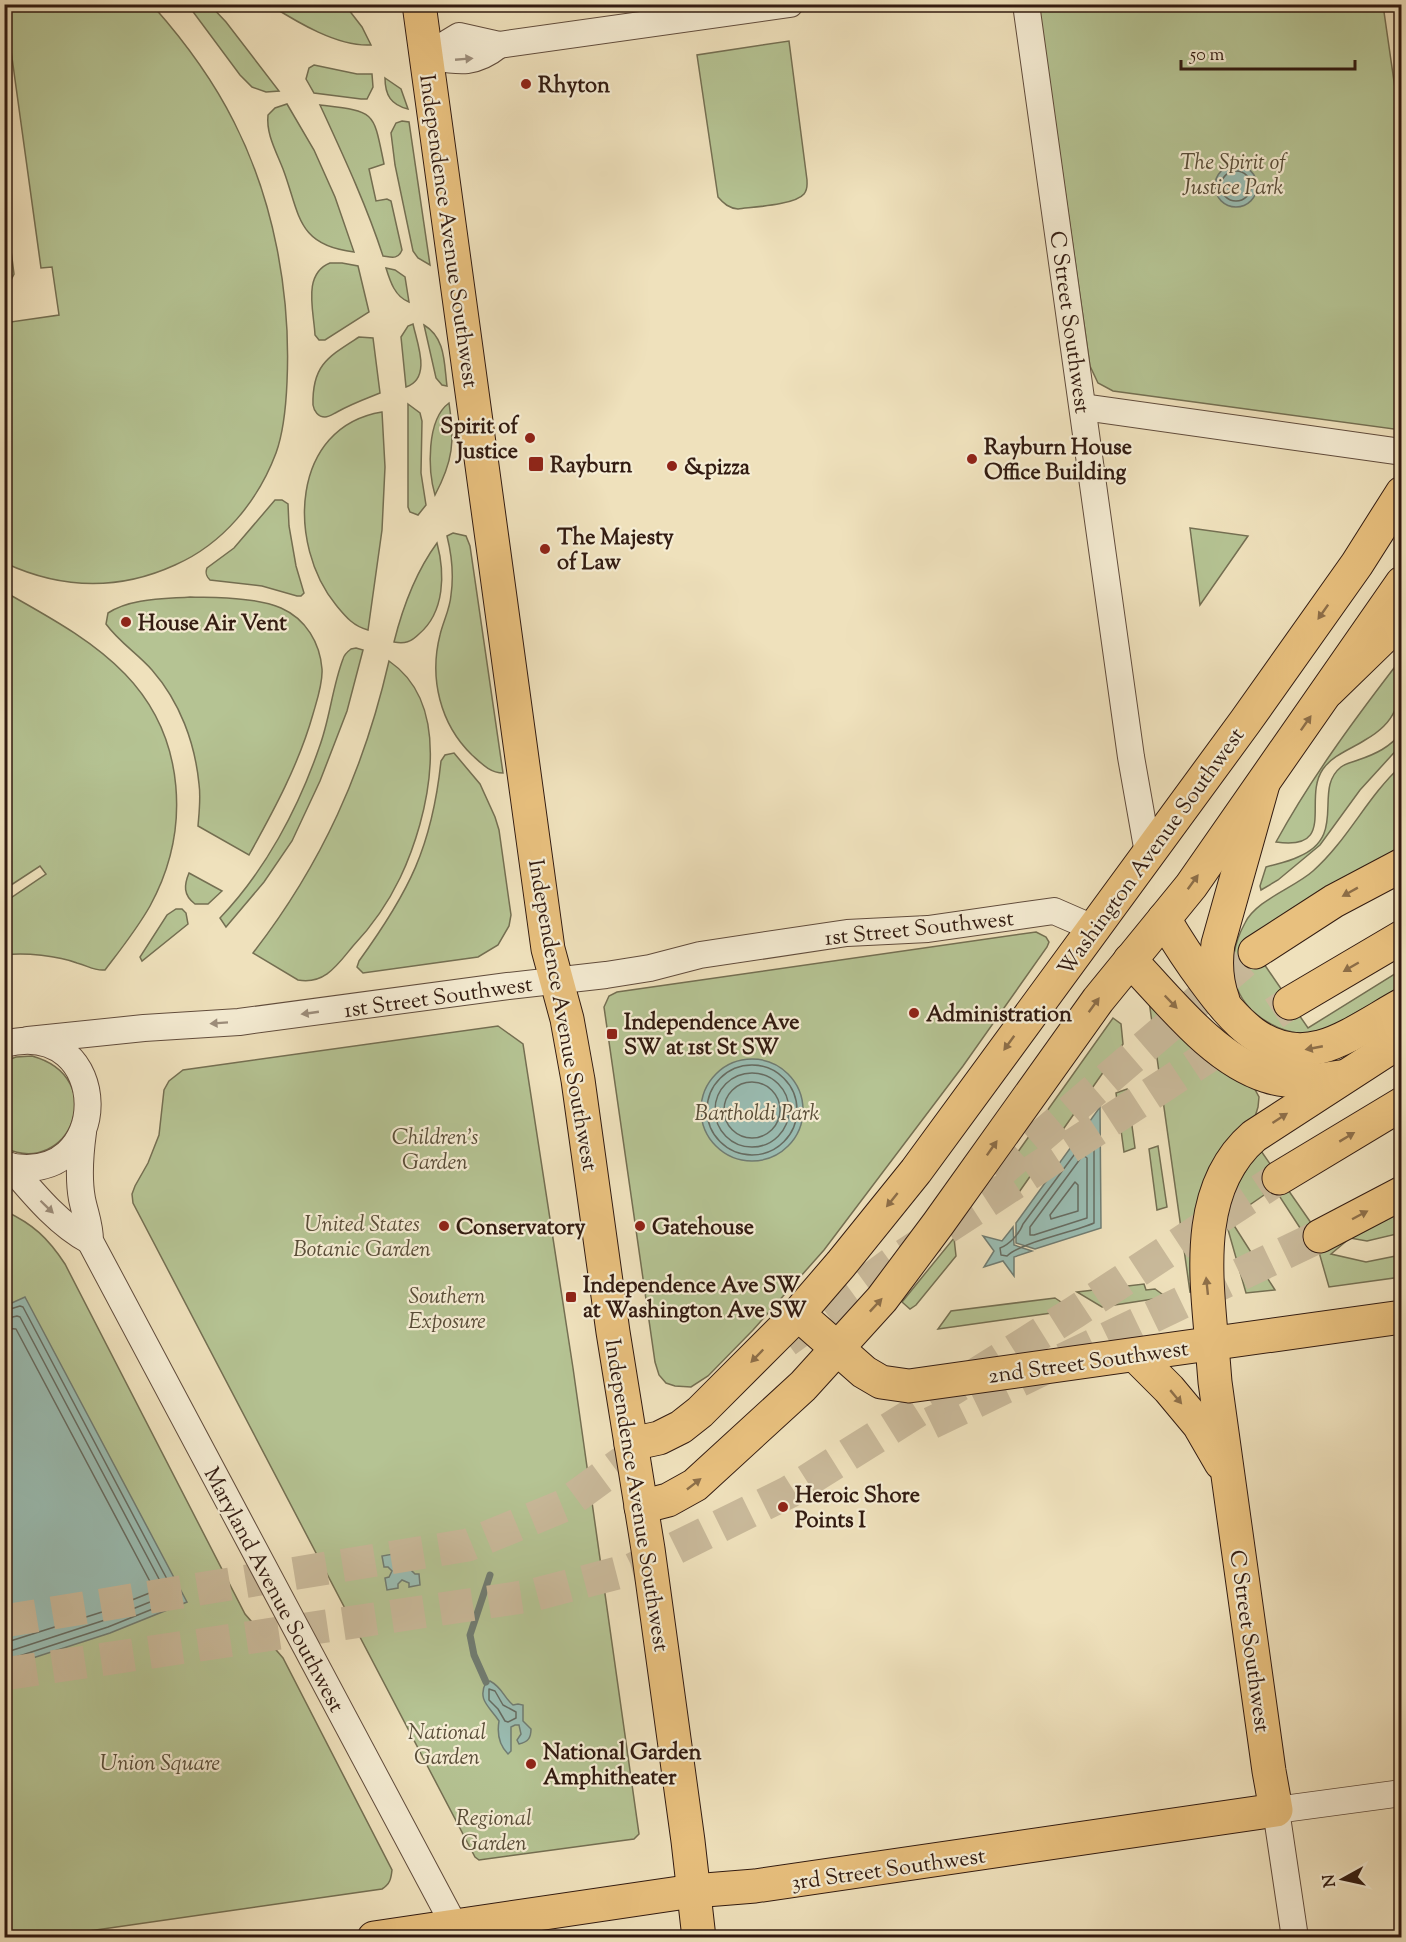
<svg xmlns="http://www.w3.org/2000/svg" width="1406" height="1942" font-family="'Sorts Mill Goudy',serif">
<rect width="100%" height="100%" fill="#efe1bc"/>
<filter id="stains"><feTurbulence type="fractalNoise" baseFrequency=".00333" numOctaves="4"/><feColorMatrix values="0 0 0 0 .2 0 0 0 0 .09 0 0 0 0 .02 0 0 0 .5 -.17"/></filter>
<radialGradient id="worn" r=".72"><stop offset=".6" stop-color="#630" stop-opacity="0"/><stop offset="1" stop-color="#630" stop-opacity=".3"/></radialGradient>
<g fill="#b5c393" stroke="#746f52" stroke-width="1.5">
<path d="M1041,4L1383,5L1402,137L1401,430L1113,391L1098,383L1090,366L1039,9Z"/>
<path d="M10,5L149,4L153,8L154,7C185,42 213,80 234,122C274,201 291,294 287,382C286,406 284,431 276,453C258,501 223,544 175,565C118,591 61,589 5,563V311H9L11,322L59,315L52,267L41,268L5,7H10Z"/>
<path d="M188,5H210L226,22L279,91L266,92L252,87L240,75Z"/>
<path d="M270,5H345L362,27L371,45C338,47 297,22 270,5Z"/>
<path d="M789,41L807,180C807,185 808,189 804,194C795,205 753,207 738,209C729,208 724,204 718,197L697,55Z"/>
<path d="M314,65L357,74H372L373,87L367,99H361L314,93L306,79L309,68Z"/>
<path d="M385,78L401,89L408,109C391,105 385,95 385,78Z"/>
<path d="M287,104L314,150L335,197L354,252C296,245 300,214 283,169C276,151 266,134 268,115L275,108Z"/>
<path d="M320,105C376,112 373,110 384,164L369,169L376,201L387,199L391,201L402,250C398,260 391,257 383,256C366,204 343,155 320,105Z"/>
<path d="M402,121L409,122L430,265L418,258L413,251L395,165L391,133L396,123Z"/>
<path d="M5,203L14,274L10,282L5,284L6,275Z"/>
<path d="M330,263H342L358,266L369,312L325,340H319L315,335C314,312 302,274 330,263Z"/>
<path d="M386,268L395,270L405,277L409,302C395,297 390,281 386,268Z"/>
<path d="M413,324C417,343 432,378 406,387L401,337L408,326Z"/>
<path d="M424,325C446,338 444,364 447,386L442,385L436,378Z"/>
<path d="M359,337L373,338L380,393C365,399 351,404 337,412C333,414 329,417 325,417C318,417 314,411 313,405C312,365 328,357 359,337Z"/>
<path d="M449,403C455,441 453,461 435,495C428,471 426,420 449,403Z"/>
<path d="M408,404L420,413L422,421L421,473L426,505L418,515L410,512L408,507Z"/>
<path d="M382,412L385,467L382,530L368,630C353,626 346,617 336,605C287,545 290,427 382,412Z"/>
<path d="M275,500H282L288,504L289,526L296,566L304,593L301,596H297L262,586L210,580C206,576 205,573 207,568L234,548Z"/>
<path d="M1190,528L1248,536L1200,605Z"/>
<path d="M453,533L466,536L470,546L503,773C490,773 481,763 472,755C440,724 429,678 440,635C443,622 450,609 451,595C454,574 452,556 447,536Z"/>
<path d="M437,543C445,573 445,612 419,634C411,642 405,644 394,642C403,606 415,573 437,543Z"/>
<path d="M5,592C47,616 91,639 125,674C186,737 191,831 150,906C137,929 121,949 105,970C93,971 89,966 77,963C59,956 24,952 5,955V902L46,874L40,866L5,889Z"/>
<path d="M190,597C218,598 255,597 281,608C306,619 320,643 322,669C323,683 317,700 313,714C299,764 274,810 249,855L198,826C199,813 201,798 199,784C195,743 180,702 152,670C138,654 119,642 106,624L108,613C131,598 164,599 190,597Z"/>
<path d="M356,648L363,650L347,711L320,781L292,841L264,882L226,927L220,918C265,871 298,809 319,748C330,719 332,688 343,659C344,655 347,652 351,649Z"/>
<path d="M389,661C455,706 429,817 400,878C388,903 372,926 353,946C338,964 325,985 298,980L253,953C322,864 364,770 389,661Z"/>
<path d="M1394,668C1405,701 1395,723 1365,740C1351,749 1333,755 1323,769C1302,799 1338,851 1276,842C1310,780 1351,724 1394,668Z"/>
<path d="M1401,733V745L1360,790L1320,845L1278,880L1261,890L1260,886L1266,867C1276,864 1288,862 1298,857C1349,836 1312,790 1341,767C1346,763 1353,762 1358,760C1376,754 1390,747 1401,733Z"/>
<path d="M454,753L480,784L495,817L499,830L509,901L511,915L509,926L498,945L478,957L363,973L357,967L359,961C409,892 432,847 441,761L445,755Z"/>
<path d="M1401,766V854L1251,945L1308,1028L1401,970V990C1387,997 1371,1004 1357,1012C1342,1020 1329,1032 1311,1033C1281,1036 1245,1014 1236,985C1229,965 1235,941 1245,923C1256,900 1294,888 1313,871C1348,840 1367,797 1401,766Z"/>
<path d="M189,873L222,891L208,904H195C183,895 184,885 189,873Z"/>
<path d="M176,909H182L186,913L188,924L142,961L140,957L167,915Z"/>
<path d="M1036,932L1046,937L1049,942L1047,947L963,1066L824,1250L753,1330L708,1376L691,1387L675,1386L666,1383L659,1375L655,1362L604,1007L609,996L617,992Z"/>
<path d="M1149,1001L1252,1084L1259,1097L1258,1107L1201,1290L1190,1292Z"/>
<path d="M1113,1018L1121,1024L1123,1044L1017,1195L993,1187Z"/>
<path d="M498,1026L523,1044L573,1368L639,1834L634,1839L479,1860L475,1857L133,1203L132,1194L135,1186L148,1163L159,1135L164,1090L169,1081L183,1070Z"/>
<path d="M32,1056C111,1078 69,1178 5,1148V1061L16,1057Z"/>
<path d="M1127,1089L1135,1148L1124,1152L1116,1093Z"/>
<path d="M1158,1146L1167,1207L1157,1210L1149,1149Z"/>
<path d="M1259,1148L1325,1243L1401,1203V1233L1367,1241L1350,1238L1331,1254L1366,1262L1401,1255V1277L1329,1287L1319,1252L1315,1251L1269,1180L1261,1185L1264,1195L1235,1215L1226,1204Z"/>
<path d="M5,1211C33,1224 48,1238 65,1264L245,1614L283,1658L392,1870C391,1879 390,1884 382,1889L47,1937H5Z"/>
<path d="M1228,1216L1275,1290L1246,1293L1225,1219Z"/>
<path d="M954,1238L956,1256L916,1305L910,1309L902,1302Z"/>
<path d="M1144,1284L1146,1290L1155,1289L1166,1297L1102,1307L1077,1292Z"/>
<path d="M1055,1298L1073,1310L938,1329L951,1311Z"/>
</g>
<g fill="#9abdb3" stroke="#707c72" stroke-width="1.5">
<circle cx="1236" cy="186" r="21"/>
<circle cx="752" cy="1110" r="51"/>
<path d="M1100,1107L1101,1228L1035,1249L1016,1243V1223Z"/>
<path d="M1013,1227L1014,1245L1032,1251L1014,1257V1276L1003,1261L984,1267L994,1251L983,1236L1002,1241Z"/>
<path d="M25,1297L187,1602L110,1633L5,1667V1306Z"/>
<path d="M416,1551L417,1563H413L410,1569L415,1574H419L420,1585L409,1587V1583L402,1580L398,1584V1588L387,1590L385,1578L389,1577L392,1571L388,1567H384L382,1556L393,1554L394,1558L400,1561L405,1556L404,1553Z"/>
<path d="M490,1681C503,1688 503,1697 513,1705L518,1704L523,1705V1721L531,1729C531,1738 528,1742 519,1744L517,1740L521,1734L519,1725H515L511,1727V1751L508,1754C499,1745 497,1733 499,1721C489,1706 477,1700 486,1682Z"/>
</g>
<g fill="none" stroke-linecap="round" stroke-linejoin="round">
<g stroke="#666c62" stroke-width="1.5">
<circle cx="1236" cy="186" r="15"/>
<circle cx="752" cy="1110" r="45"/>
<circle cx="752" cy="1110" r="37"/>
<circle cx="752" cy="1110" r="28"/>
<path d="M1091,1132L1094,1135V1223C1074,1232 1019,1243 1007,1256L1001,1255L1000,1248C1009,1245 1020,1233 1023,1224Z"/>
<path d="M1083,1155L1087,1158V1218L1034,1235H1030V1227Z"/>
<path d="M1075,1182L1078,1185V1211L1051,1219L1050,1215Z"/>
<path d="M4,1311L20,1306L23,1307L177,1598L175,1600L108,1627L4,1661"/>
<path d="M4,1319L17,1316L20,1317L167,1594L165,1596L105,1620L4,1653"/>
<path d="M4,1328L16,1329L154,1589L152,1592L102,1612L4,1643"/>
<path d="M489,1689L495,1691L503,1705L516,1712V1718L508,1722L505,1721L498,1709L489,1700Z"/>
</g>
<path stroke="#707c72" stroke-width="7" d="M486,1682L474,1655L470,1635L490,1575"/>
<g stroke="#c9b99a" stroke-width="33" stroke-dasharray="33 16" stroke-linecap="butt">
<path d="M996,1175L1255,952"/>
<path d="M786,1341L894,1262L1290,1003"/>
<path d="M931,1423L1320,1236"/>
<path d="M4,1621L468,1545L563,1506L653,1440"/>
<path d="M4,1674L529,1596L633,1569L789,1492L1075,1312L1279,1178"/>
</g>
<defs>
<g id="minor">
<path d="M1026,4L1131,757L1148,853"/>
<path d="M426,56L459,36L499,45L790,4"/>
<path d="M426,56C457,61 473,66 499,45"/>
<path d="M1083,407L1402,452"/>
<path d="M28,1040L144,1028L239,1022L508,986L606,975L650,968L700,955L847,933L928,929L1054,911L1093,928"/>
<path d="M4,1044C114,1015 117,1192 4,1165"/>
<path d="M83,1132C80,1154 78,1177 82,1199C85,1214 90,1225 90,1241L461,1938"/>
<path d="M10,1166C33,1193 58,1224 90,1241"/>
<path d="M1295,1938L1276,1810L1402,1793"/>
</g>
<g id="major">
<path d="M419,4L548,949L567,1019L578,1080L613,1332L648,1549L688,1841L699,1938"/>
<path d="M798,1314L864,1372L881,1382L909,1386L1402,1317"/>
<path d="M1135,1355L1169,1389L1199,1425L1221,1463"/>
<path d="M631,1444L659,1438L681,1427L700,1412L798,1314L841,1264L916,1171L1245,722L1357,564L1402,493"/>
<path d="M641,1507L668,1500L695,1485L803,1386L882,1299L938,1224L1098,1000L1191,886L1402,583"/>
<path d="M374,1938L693,1891L755,1886L1276,1810L1269,1771L1215,1382L1212,1345"/>
</g>
<g id="highway">
<path d="M1328,691L1402,619"/>
<path d="M1164,919C1177,941 1190,961 1205,981C1233,1019 1267,1061 1320,1047C1345,1041 1378,1018 1402,1005"/>
<path d="M1255,952L1334,901L1402,865"/>
<path d="M1130,960C1169,1000 1213,1059 1267,1076C1290,1084 1316,1081 1340,1077"/>
<path d="M1223,1000C1216,981 1215,964 1218,944L1263,784"/>
<path d="M1290,1003L1402,937"/>
<path d="M1279,1178L1402,1104"/>
<path d="M1320,1236L1402,1193"/>
<path d="M1212,1345C1206,1275 1194,1188 1254,1136L1402,1040"/>
</g>
</defs>
<use href="#minor" stroke="#614c3c" stroke-width="28"/>
<use href="#major" stroke="#321b11" stroke-width="35"/>
<use href="#highway" stroke="#321b11" stroke-width="35"/>
<use href="#minor" stroke="#f5ecd3" stroke-width="26"/>
<use href="#major" stroke="#e8c07e" stroke-width="33"/>
<use href="#highway" stroke="#e8c07e" stroke-width="33"/>
</g>
<defs><path id="oneway-solid" d="M-6-.8H1V-3.2L6.5 0L1 3.2V.8H-6Z" transform="scale(1.5)"/></defs>
<g fill="#9d8e7c">
<use href="#oneway-solid" transform="translate(464 59) rotate(-5)"/>
<use href="#oneway-solid" transform="translate(310 1013) rotate(172)"/>
<use href="#oneway-solid" transform="translate(219 1023) rotate(176)"/>
<use href="#oneway-solid" transform="translate(47 1207) rotate(44)"/>
</g>
<g fill="#8d6e48">
<use href="#oneway-solid" transform="translate(1323 612) rotate(125)"/>
<use href="#oneway-solid" transform="translate(1306 723) rotate(-55)"/>
<use href="#oneway-solid" transform="translate(1193 882) rotate(-54)"/>
<use href="#oneway-solid" transform="translate(1350 892) rotate(151)"/>
<use href="#oneway-solid" transform="translate(1351 967) rotate(150)"/>
<use href="#oneway-solid" transform="translate(1171 1002) rotate(46)"/>
<use href="#oneway-solid" transform="translate(1094 1005) rotate(-54)"/>
<use href="#oneway-solid" transform="translate(1009 1043) rotate(126)"/>
<use href="#oneway-solid" transform="translate(1314 1048) rotate(169)"/>
<use href="#oneway-solid" transform="translate(1280 1118) rotate(-33)"/>
<use href="#oneway-solid" transform="translate(1347 1137) rotate(-31)"/>
<use href="#oneway-solid" transform="translate(992 1148) rotate(-55)"/>
<use href="#oneway-solid" transform="translate(892 1200) rotate(129)"/>
<use href="#oneway-solid" transform="translate(1360 1215) rotate(-28)"/>
<use href="#oneway-solid" transform="translate(1207 1286) rotate(-96)"/>
<use href="#oneway-solid" transform="translate(876 1305) rotate(-47)"/>
<use href="#oneway-solid" transform="translate(757 1356) rotate(134)"/>
<use href="#oneway-solid" transform="translate(1176 1397) rotate(50)"/>
<use href="#oneway-solid" transform="translate(694 1484) rotate(-38)"/>
</g>
<g fill="#8f2418" stroke="#f5ecd3" stroke-width="2">
<circle cx="526" cy="84" r="6"/>
<circle cx="530" cy="438" r="6"/>
<circle cx="972" cy="459" r="6"/>
<rect x="528" y="456" width="16" height="16" rx="3"/>
<circle cx="672" cy="466" r="6"/>
<circle cx="545" cy="549" r="6"/>
<circle cx="126" cy="622" r="6"/>
<circle cx="914" cy="1013" r="6"/>
<rect x="606" y="1028" width="12" height="12" rx="3"/>
<circle cx="444" cy="1226" r="6"/>
<circle cx="640" cy="1226" r="6"/>
<rect x="565" y="1291" width="12" height="12" rx="3"/>
<circle cx="783" cy="1507" r="6"/>
<circle cx="531" cy="1764" r="6"/>
</g>
<g text-anchor="middle" stroke-width="4.5" stroke-linejoin="round" paint-order="stroke">
<g font-size="22" font-weight="bold" fill="#321b11" stroke="#f5ecd3" text-anchor="start">
<text x="538" y="92">Rhyton</text>
<text x="518" y="433" text-anchor="end">Spirit of<tspan x="518" dy="25">Justice</tspan></text>
<text x="984" y="454">Rayburn House<tspan x="984" dy="25">Office Building</tspan></text>
<text x="550" y="472">Rayburn</text>
<text x="684" y="474">&amp;pizza</text>
<text x="557" y="544">The Majesty<tspan x="557" dy="25">of Law</tspan></text>
<text x="138" y="630">House Air Vent</text>
<text x="926" y="1021">Administration</text>
<text x="624" y="1029">Independence Ave<tspan x="624" dy="25">SW at 1st St SW</tspan></text>
<text x="456" y="1234">Conservatory</text>
<text x="652" y="1234">Gatehouse</text>
<text x="583" y="1292">Independence Ave SW<tspan x="583" dy="25">at Washington Ave SW</tspan></text>
<text x="795" y="1502">Heroic Shore<tspan x="795" dy="25">Points I</tspan></text>
<text x="543" y="1759">National Garden<tspan x="543" dy="25">Amphitheater</tspan></text>
</g>
<g font-size="22" font-style="italic" fill="#594d38" stroke="#f5ecd3">
<text x="1233" y="169">The Spirit of<tspan x="1233" dy="25">Justice Park</tspan></text>
<text x="757" y="1120">Bartholdi Park</text>
<text x="435" y="1144">Children's<tspan x="435" dy="25">Garden</tspan></text>
<text x="362" y="1231">United States<tspan x="362" dy="25">Botanic Garden</tspan></text>
<text x="447" y="1303">Southern<tspan x="447" dy="25">Exposure</tspan></text>
<text x="447" y="1739">National<tspan x="447" dy="25">Garden</tspan></text>
<text x="160" y="1770">Union Square</text>
<text x="494" y="1825">Regional<tspan x="494" dy="25">Garden</tspan></text>
</g>
<g font-size="22" fill="#321b11" stroke="#f5ecd3">
<text transform="translate(450 231) rotate(82)" y="8">Independence Avenue Southwest</text>
<text transform="translate(1071 322) rotate(82)" y="8">C Street Southwest</text>
<text transform="translate(1150 851) rotate(-54)" y="8">Washington Avenue Southwest</text>
<text transform="translate(919 927) rotate(-6)" y="8">1st Street Southwest</text>
<text transform="translate(438 996) rotate(-8)" y="8">1st Street Southwest</text>
<text transform="translate(564 1015) rotate(80)" y="8">Independence Avenue Southwest</text>
<text transform="translate(1088 1361) rotate(-8)" y="8">2nd Street Southwest</text>
<text transform="translate(638 1495) rotate(81)" y="8">Independence Avenue Southwest</text>
<text transform="translate(275 1589) rotate(62)" y="8">Maryland Avenue Southwest</text>
<text transform="translate(1251 1641) rotate(82)" y="8">C Street Southwest</text>
<text transform="translate(888 1868) rotate(-8)" y="8">3rd Street Southwest</text>
</g>
</g>
<rect width="1406" height="1942" fill="none" stroke="#efe1bc" stroke-width="24"/>
<rect x="6" y="6" width="1394" height="1930" fill="none" stroke="#321b11" stroke-width="3"/>
<rect x="12" y="12" width="1382" height="1918" fill="none" stroke="#321b11" stroke-width="1.5"/>
<g transform="translate(1343 1879) rotate(262)" stroke="#f5ecd3" stroke-width="4.5" paint-order="stroke">
<path d="M0-4.5L10 22L0 15L-10 22Z" fill="#321b11"/>
<text y="-9" font-size="16" font-weight="bold" text-anchor="middle" fill="#321b11">N</text>
</g>
<path d="M1181 60v9h174v-9" fill="none" stroke="#321b11" stroke-width="3"/>
<text x="1190" y="60" font-size="18" fill="#321b11" stroke="#f5ecd3" stroke-width="4.5" paint-order="stroke">50 m</text>
<rect width="100%" height="100%" filter="url(#stains)"/>
<rect width="100%" height="100%" fill="url(#worn)"/>
</svg>
